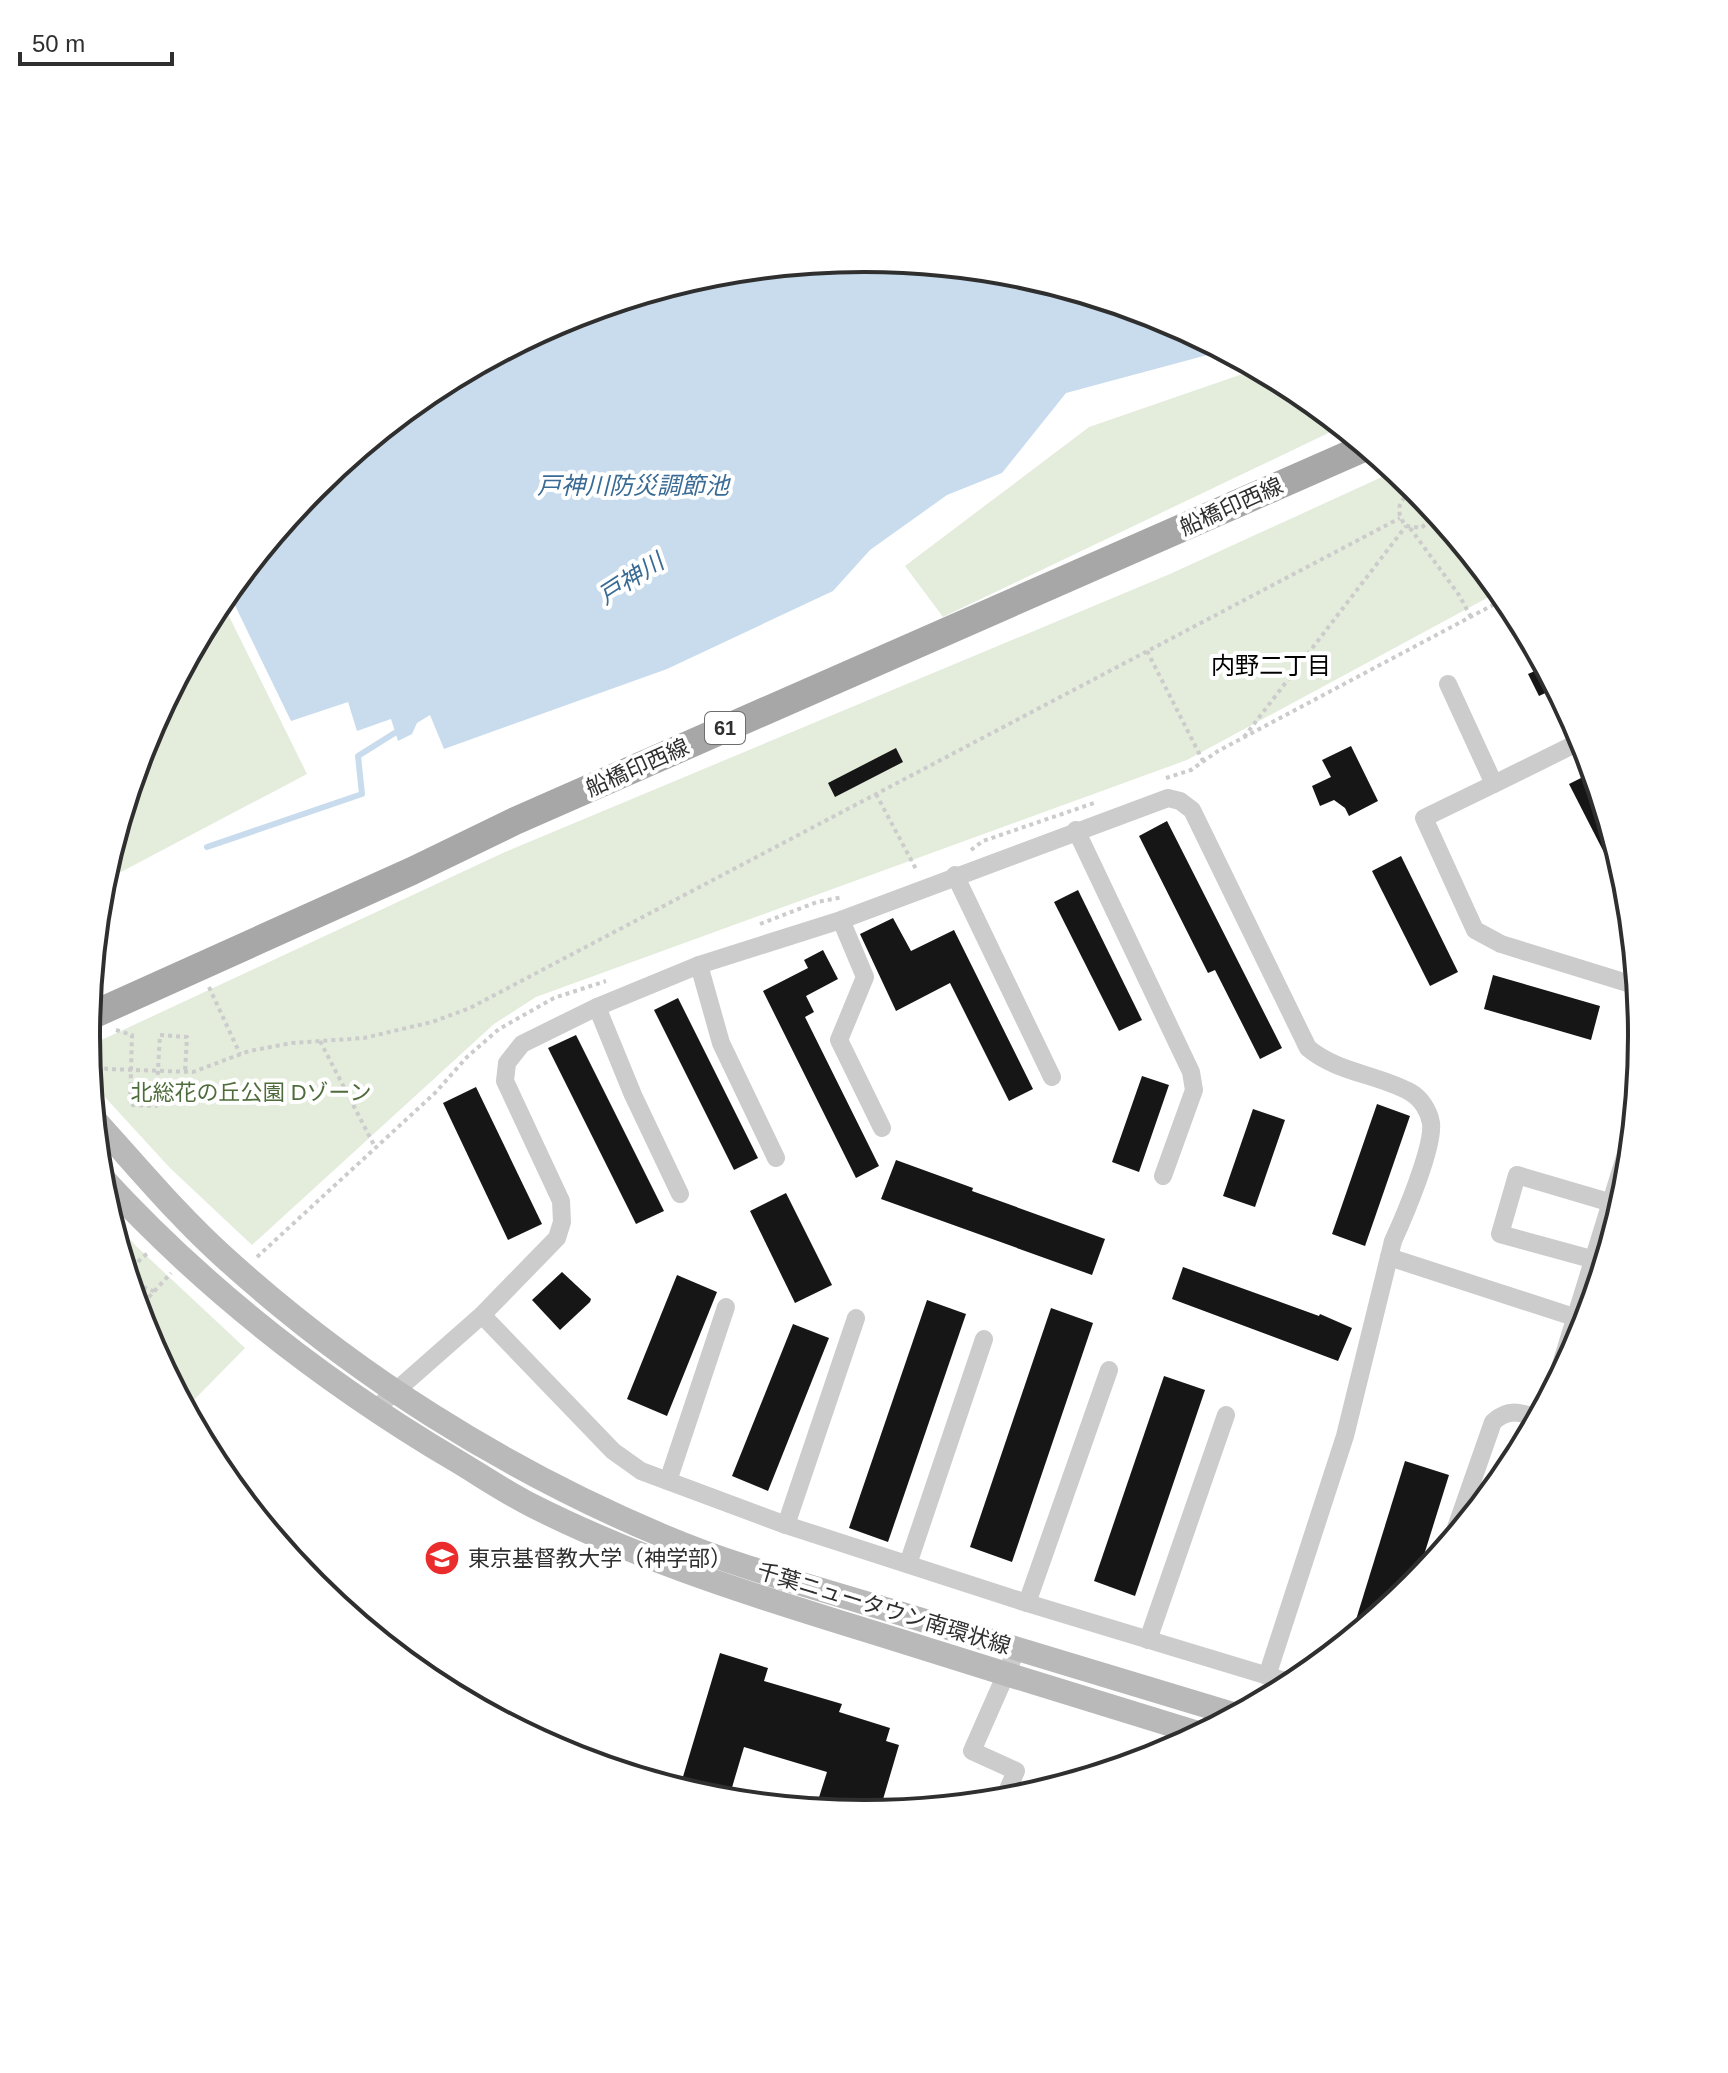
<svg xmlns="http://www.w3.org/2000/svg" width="1728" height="2073" font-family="Helvetica,'Noto Sans JP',sans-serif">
<rect width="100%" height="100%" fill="#fff"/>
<g fill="#e4eddc">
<path d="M1257,369L1297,390L1341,427L943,617L905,566L1089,427Z"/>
<path d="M1395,471L1414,487L1500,591L1187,760L536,997L494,1024L252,1245L170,1168L91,1082L89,1063L95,1043L505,852L1170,574Z"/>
<path d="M221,600L307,774L102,882L145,738Z"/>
<path d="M110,1218L137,1247L245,1348L185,1409L145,1334Z"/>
</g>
<path fill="#c8dced" d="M864,259L1016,274L1162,318L1220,349L1211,354L1066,393L1002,473L947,495L870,550L833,591L667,669L444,749L430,715L417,723L412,734L398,741L391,719L357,731L348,702L291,721L228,591L314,486L432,389L567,318L713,273Z"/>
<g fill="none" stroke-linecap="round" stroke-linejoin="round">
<path stroke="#c8dced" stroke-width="6" d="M207,847L362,794L358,756L401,729"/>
</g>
<g fill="#161616">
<path d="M1544,667L1556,688L1539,696L1528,674Z"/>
<path d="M1351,746L1378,801L1349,816L1345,808L1334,800L1320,806L1312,786L1331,777L1322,760Z"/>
<path d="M896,748L903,762L835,797L828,783Z"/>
<path d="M1593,772L1623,871L1615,874L1569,784Z"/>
<path d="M1167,821L1282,1048L1260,1059L1215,970L1208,973L1139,836Z"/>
<path d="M1401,856L1458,972L1430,986L1372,871Z"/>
<path d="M1078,890L1142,1020L1119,1031L1054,902Z"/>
<path d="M893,918L911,951L954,930L1033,1089L1009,1101L950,983L896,1011L860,934Z"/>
<path d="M823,950L838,979L806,996L814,1012L805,1017L879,1166L856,1178L763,991L808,968L804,960Z"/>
<path d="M1493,975L1600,1006L1591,1040L1484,1009Z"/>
<path d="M678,998L758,1158L734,1170L654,1010Z"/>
<path d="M576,1035L664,1211L636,1224L548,1048Z"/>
<path d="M1142,1076L1169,1085L1139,1172L1112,1162Z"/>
<path d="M476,1087L542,1224L508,1240L443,1103Z"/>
<path d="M1377,1104L1410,1116L1365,1246L1332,1234Z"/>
<path d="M1253,1109L1285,1120L1255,1207L1223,1196Z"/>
<path d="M896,1160L973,1188L972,1191L1105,1239L1092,1275L881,1199Z"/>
<path d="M786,1193L832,1285L795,1303L750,1211Z"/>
<path d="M1183,1267L1319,1316L1320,1314L1352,1328L1338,1361L1172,1299Z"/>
<path d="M562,1272L591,1299L590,1302L560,1330L532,1300Z"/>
<path d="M677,1275L717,1292L667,1416L627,1399Z"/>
<path d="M927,1300L966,1314L888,1542L849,1528Z"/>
<path d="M1051,1308L1093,1323L1012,1562L970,1547Z"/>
<path d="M793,1324L829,1338L768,1491L732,1476Z"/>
<path d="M1164,1376L1205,1390L1135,1596L1094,1581Z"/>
<path d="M1405,1461L1449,1475L1414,1587L1350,1639Z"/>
<path d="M720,1653L768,1668L764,1681L842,1704L839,1712L890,1728L886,1741L899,1745L879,1813L864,1814L815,1810L827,1772L744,1747L728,1801L712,1799L679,1790Z"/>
</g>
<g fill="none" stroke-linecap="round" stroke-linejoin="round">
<g stroke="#ccc" stroke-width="4" stroke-dasharray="4 4" stroke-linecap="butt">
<path d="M1420,493C1399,493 1393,511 1406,526L1421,528L1430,521L1434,510"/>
<path d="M1410,528L1459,595L1471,617"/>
<path d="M1147,651L1203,761"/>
<path d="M1244,737L1406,526"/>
<path d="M1166,778L1191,770L1218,751L1506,598"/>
<path d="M876,794L917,871"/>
<path d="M971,850L983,841L1097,802"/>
<path d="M760,924L817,902L843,897"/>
<path d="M209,987L240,1054"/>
<path d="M116,1030L132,1035L130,1105L156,1106L160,1035L187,1037L185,1072"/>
<path d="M320,1041L375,1147"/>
<path d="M89,1063L107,1069L193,1072L249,1051L292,1043L364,1038L432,1022L470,1008L1400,518"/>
<path d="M147,1254C128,1265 133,1287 154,1291"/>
<path d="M257,1257L435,1093L467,1057L499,1029L554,998L606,981"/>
<path d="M125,1266L134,1268"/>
<path d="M138,1309L171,1273"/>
</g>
<g stroke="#ccc" stroke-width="18">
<path d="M1448,684L1494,784L1424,818L1475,930L1501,944L1637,986"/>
<path d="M1494,784L1583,740"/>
<path d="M1076,830L1191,1072L1194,1090L1163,1176"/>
<path d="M955,875L1052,1077"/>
<path d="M841,920L865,977L839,1040L882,1128"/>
<path d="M699,965L721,1043L776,1158"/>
<path d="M597,1007L633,1095L680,1194"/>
<path d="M1389,1257L1577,1318"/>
<path d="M1595,1260L1500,1234L1517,1175L1622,1206"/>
<path d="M482,1315L613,1451L641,1471L786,1525L1027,1603L1295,1684"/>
<path d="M373,1411L482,1315L557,1238L562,1222L561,1201L505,1081L507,1063L522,1044L597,1007L699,965L841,920L1168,798L1180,801L1192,810L1308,1048C1338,1073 1377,1074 1410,1092C1421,1098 1429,1111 1431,1123C1434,1147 1404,1217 1393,1241L1345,1436L1267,1676"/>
<path d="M668,1481L726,1307"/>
<path d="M786,1525L856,1318"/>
<path d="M1451,1542L1493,1422C1508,1408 1520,1412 1538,1418"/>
<path d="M908,1564L984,1339"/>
<path d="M1027,1603L1109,1370"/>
<path d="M1148,1640L1226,1415"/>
<path d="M1003,1801L1016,1771L972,1751L1017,1649"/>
</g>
<path stroke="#ccc" stroke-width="22" d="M1558,1381L1632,1141"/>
<g stroke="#b9b9b9" stroke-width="24">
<path d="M94,1119C137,1166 178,1216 225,1258C354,1375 504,1469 663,1536C736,1567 814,1587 889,1610C1005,1645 1121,1680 1236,1715"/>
<path d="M99,1174C203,1288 325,1383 457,1461C482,1476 507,1493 533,1506C646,1563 767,1600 888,1637C992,1670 1097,1702 1201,1734"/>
</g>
<path stroke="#a7a7a7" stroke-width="28" d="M88,1017L412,871L515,821L1366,447"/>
</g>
<defs>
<symbol id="university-disc" viewBox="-11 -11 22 22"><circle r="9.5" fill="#eb2c2d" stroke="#fff"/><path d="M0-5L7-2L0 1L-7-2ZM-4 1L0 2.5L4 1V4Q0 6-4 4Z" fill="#fff"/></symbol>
</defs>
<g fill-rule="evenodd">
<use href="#university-disc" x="422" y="1538" width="40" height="40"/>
</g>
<g text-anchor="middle" stroke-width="8" stroke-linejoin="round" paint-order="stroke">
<rect fill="#fff" stroke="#6d6d6d" stroke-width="2" x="705" y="712" width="40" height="32" rx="6"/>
<g font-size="20" font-weight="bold" fill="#2f2f2f">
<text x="725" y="735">61</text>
</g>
<g font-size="22" fill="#2f2f2f" stroke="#fff">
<text transform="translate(1231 506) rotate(-24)" y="8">船橋印西線</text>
<text transform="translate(637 767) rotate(-24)" y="8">船橋印西線</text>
<text transform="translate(884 1608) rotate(17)" y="8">千葉ニュータウン南環状線</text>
</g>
<g font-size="22" fill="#4e6c3b" stroke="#fff">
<text x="251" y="1100">北総花の丘公園 Dゾーン</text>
</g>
<g font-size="22" fill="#2f2f2f" stroke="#fff" text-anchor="start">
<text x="468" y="1566">東京基督教大学（神学部）</text>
</g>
<g font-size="24" font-style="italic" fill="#3a6b94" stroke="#fff">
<text x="633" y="494">戸神川防災調節池</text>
<text transform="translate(631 579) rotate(-33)" y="8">戸神川</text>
</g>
<g font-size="24" fill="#000" stroke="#fff">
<text x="1271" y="674">内野二丁目</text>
</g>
</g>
<path d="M0 0H1728V2073H0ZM100 1036a764 764 0 1 1 1528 0a764 764 0 1 1-1528 0Z" fill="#fff" fill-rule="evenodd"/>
<path fill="none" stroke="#2f2f2f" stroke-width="4" d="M100 1036a764 764 0 1 1 1528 0a764 764 0 1 1-1528 0Z"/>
<path d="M20 52v12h152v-12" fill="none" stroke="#2f2f2f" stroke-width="4"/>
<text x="32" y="52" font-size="24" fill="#2f2f2f" stroke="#ffffff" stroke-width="6" paint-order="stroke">50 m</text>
</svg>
